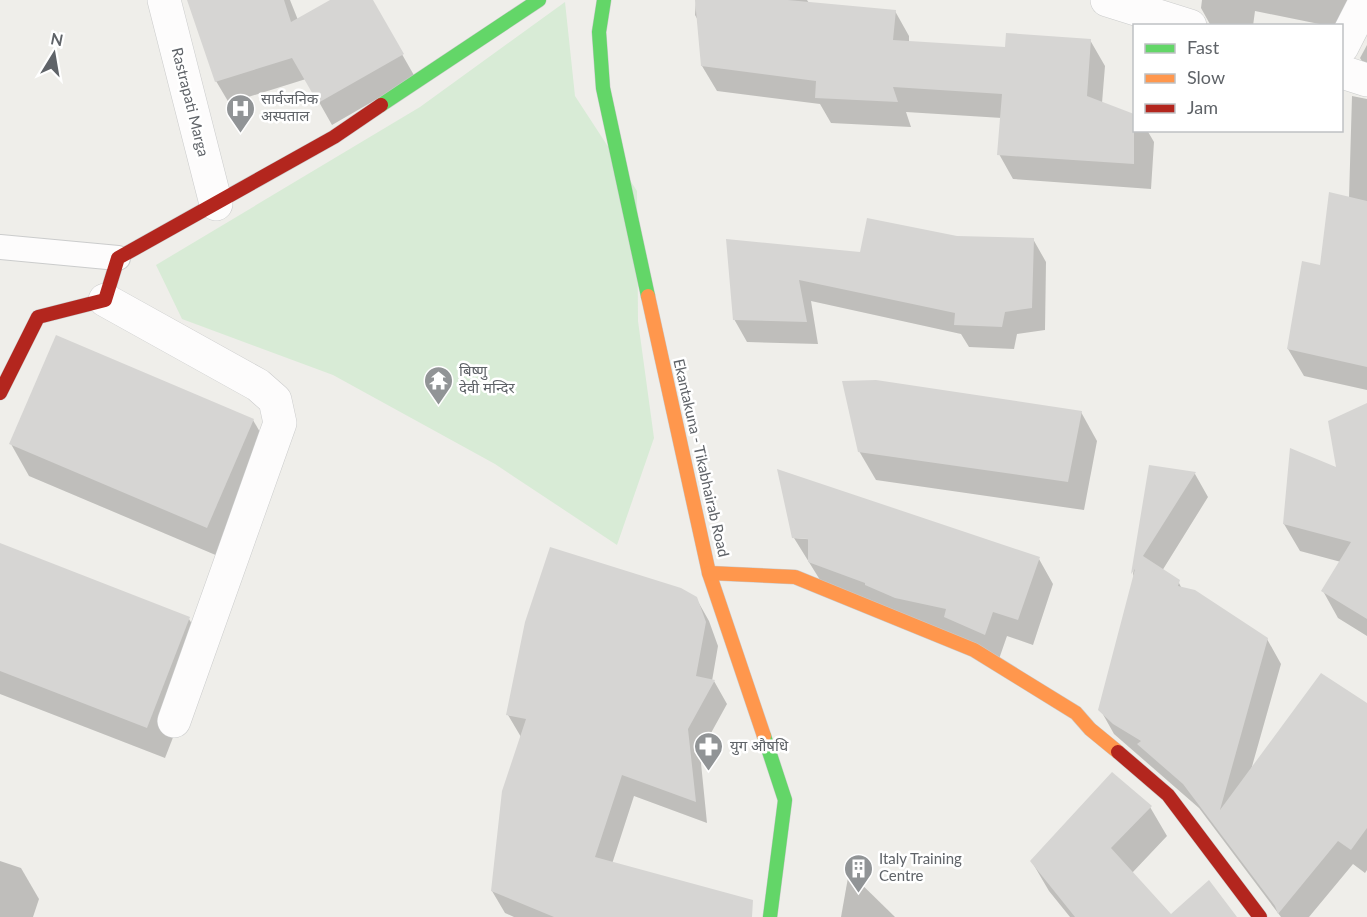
<svg xmlns="http://www.w3.org/2000/svg" width="1367" height="917" font-family="Lato,'Noto Sans Devanagari',sans-serif">
<rect width="100%" height="100%" fill="#efeeea"/>
<path fill="#d8ebd6" d="M565,2L575,96L637,191L638,321L654,438L617,545L495,464L333,375L182,319L156,265L420,107Z"/>
<g fill="#0003">
<path d="M189,0H290L298,20L333,0H371L415,77L332,125L306,79L229,103L216,81Z"/>
<path d="M696,0H807L809,3L895,11L909,36V42L1007,48L1090,40L1105,66L1102,103L1134,115V130H1147L1154,142L1151,189L1013,179L999,154L1002,118L906,112L911,127L831,123L820,104L717,91L702,66L699,22L695,15Z"/>
<path d="M1202,0H1367L1342,26H1329L1255,11L1253,26H1211L1201,8Z"/>
<path d="M1367,45V69L1360,58Z"/>
<path d="M1352,96L1367,99V390L1304,376L1288,349L1349,198Z"/>
<path d="M957,237L1033,239L1046,262L1045,330L1017,334L1014,349L969,347L961,334L811,301L818,344L747,342L734,319L728,240L861,254Z"/>
<path d="M1367,404V636L1338,618L1323,591L1341,562L1300,551L1284,524L1338,470Z"/>
<path d="M1081,412L1097,441L1084,510L876,480L859,451Z"/>
<path d="M253,420L271,451L225,559L29,476L11,444Z"/>
<path d="M1150,467L1195,474L1208,497L1162,571L1178,581L1182,589L1267,639L1281,664L1251,770L1367,705V870L1365,873L1353,864L1309,917H1281L1199,808L1114,734L1100,709L1134,577L1133,574Z"/>
<path d="M794,538L1039,559L1053,584L1033,645L1007,636L999,659L825,588Z"/>
<path d="M0,545L189,619L207,650L165,758L0,694Z"/>
<path d="M696,598L709,621L718,646L712,681H714L727,704L700,753L707,823L634,796L612,864L720,917H514L505,913L492,891L521,737L508,715Z"/>
<path d="M1150,807L1167,836L1132,873L1171,917H1235H1070L1049,891L1032,862Z"/>
<path d="M0,861L21,868L39,899L33,917H0Z"/>
<path d="M849,872L895,917H841Z"/>
</g>
<g fill="#d6d5d3">
<path d="M187,0H284L291,22L330,0H373L404,54L318,103L292,58L215,82Z"/>
<path d="M695,0H788L896,10L893,40L1005,47L1006,33L1091,39L1087,96L1134,114V164L997,155L1002,94L893,87L898,102L815,98L816,81L701,66Z"/>
<path d="M1329,192L1367,201V367L1287,349L1302,261L1320,265Z"/>
<path d="M867,218L957,236L1034,238L1032,308L1005,312L1002,327L954,325L955,313L799,280L807,322L733,320L726,239L860,252Z"/>
<path d="M56,335L254,419L207,528L9,444Z"/>
<path d="M876,380L1082,411L1068,482L858,452L842,381Z"/>
<path d="M1367,403V619L1321,591L1351,542L1283,524L1290,448L1336,467L1328,421Z"/>
<path d="M1149,465L1196,472L1143,556L1180,580L1178,586L1195,590L1268,638L1220,810L1321,673L1367,703V828L1351,850L1338,841L1278,914L1275,906L1183,784L1137,744L1141,741L1113,724L1098,710L1135,569L1131,574Z"/>
<path d="M777,469L1040,557L1018,620L993,612L985,635L944,617L946,609L895,598L865,585V583L808,562V539L792,538Z"/>
<path d="M0,543L190,617L147,728L0,671Z"/>
<path d="M550,547L681,588L697,597L706,622L696,676L715,680L688,729L696,802L622,775L595,857L753,900L752,917H554L491,891L502,791L526,719L506,715L525,622Z"/>
<path d="M1112,772L1152,806L1111,848L1171,914L1209,880L1237,917H1075L1030,861Z"/>
</g>
<g fill="none" stroke-linecap="round" stroke-linejoin="round">
<defs>
<path id="lane" d="M0,247L118,258"/>
<g id="street">
<path d="M164,0L216,204"/>
<path d="M1107,0L1190,26"/>
<path d="M1342,47L1366,0"/>
<path d="M1342,72L1367,80"/>
<path d="M105,300L258,385L275,400L280,423L174,721"/>
</g>
<g id="fast">
<path d="M604,0L599,32L603,88L648,296"/>
<path d="M381,105L539,0"/>
<path d="M764,736L785,800L770,917"/>
</g>
<g id="slow">
<path d="M648,296L709,573L764,736"/>
<path d="M709,573L795,577L974,650L1076,713L1090,729L1118,752"/>
</g>
<g id="jam">
<path d="M0,393L38,317L105,300L118,258L334,137L381,105"/>
<path d="M1118,752L1168,795L1260,917"/>
</g>
</defs>
<use href="#lane" stroke="#cbcccc" stroke-width="26"/>
<use href="#street" stroke="#cbcccc" stroke-width="34"/>
<use href="#fast" stroke="#cacacb" stroke-width="15"/>
<use href="#slow" stroke="#cacacb" stroke-width="15"/>
<use href="#jam" stroke="#cacacb" stroke-width="15"/>
<use href="#lane" stroke="#fdfcfc" stroke-width="24"/>
<use href="#street" stroke="#fdfcfc" stroke-width="33"/>
<use href="#fast" stroke="#63d668" stroke-width="14"/>
<use href="#slow" stroke="#ff974d" stroke-width="14"/>
<use href="#jam" stroke="#b3261e" stroke-width="14"/>
</g>
<defs>
<symbol id="hospital-pin" viewBox="-11 -11 22 30"><path d="M0 17L-7.5 6A9.5 9.5 0 1 1 7.5 6Z" fill="#919496" stroke="#fff"/><path d="M-5-5h3v3.5h4V-5h3V5h-3V1.5h-4V5h-3Z" fill="#fff"/></symbol>
<symbol id="temple-pin" viewBox="-11 -11 22 30"><path d="M0 17L-7.5 6A9.5 9.5 0 1 1 7.5 6Z" fill="#919496" stroke="#fff"/><path d="M0-6L5-2H3V0L6.5 2.5H4V6H1.5V3h-3V6H-4V2.5H-6.5L-3 0V-2H-5Z" fill="#fff"/></symbol>
<symbol id="pharmacy-pin" viewBox="-11 -11 22 30"><path d="M0 17L-7.5 6A9.5 9.5 0 1 1 7.5 6Z" fill="#919496" stroke="#fff"/><path d="M-2-6h4v4h4v4h-4v4h-4v-4h-4v-4h4Z" fill="#fff"/></symbol>
<symbol id="building-pin" viewBox="-11 -11 22 30"><path d="M0 17L-7.5 6A9.5 9.5 0 1 1 7.5 6Z" fill="#919496" stroke="#fff"/><path d="M-4-6H4V6H1V3H-1V6H-4ZM-2.5-4.3h1.7v1.8h-1.7ZM.8-4.3h1.7v1.8H.8ZM-2.5-1h1.7V.8h-1.7ZM.8-1h1.7V.8H.8Z" fill="#fff"/></symbol>
</defs>
<g fill-rule="evenodd">
<use href="#hospital-pin" x="224" y="92" width="33" height="45"/>
<use href="#temple-pin" x="422" y="364" width="33" height="45"/>
<use href="#pharmacy-pin" x="692" y="730" width="33" height="45"/>
<use href="#building-pin" x="842" y="852" width="33" height="45"/>
</g>
<g text-anchor="middle" stroke-width="5" stroke-linejoin="round" paint-order="stroke">
<g font-size="15" fill="#5f6368" stroke="#fff" text-anchor="start">
<text x="261" y="104">सार्वजनिक<tspan x="261" dy="17">अस्पताल</tspan></text>
<text x="459" y="376">बिष्णु<tspan x="459" dy="17">देवी मन्दिर</tspan></text>
<text x="730" y="751">युग औषधि</text>
<text x="879" y="864">Italy Training<tspan x="879" dy="17">Centre</tspan></text>
</g>
<g font-size="15" fill="#5f6368" stroke="#fff">
<text transform="translate(190 102) rotate(76)" y="5">Rastrapati Marga</text>
<text transform="translate(701 458) rotate(77)" y="5">Ekantakuna - Tikabhairab Road</text>
</g>
</g>
<rect x="1133" y="24" width="210" height="108" fill="#ffffff" stroke="#bfc1c3" stroke-width="1.5"/>
<rect x="1145" y="44" width="30" height="9" fill="#63d668" stroke="#bfc1c3" stroke-width="1.5"/>
<text x="1187" y="54" font-size="18" fill="#5f6368">Fast</text>
<rect x="1145" y="74" width="30" height="9" fill="#ff974d" stroke="#bfc1c3" stroke-width="1.5"/>
<text x="1187" y="84" font-size="18" fill="#5f6368">Slow</text>
<rect x="1145" y="104" width="30" height="9" fill="#b3261e" stroke="#bfc1c3" stroke-width="1.5"/>
<text x="1187" y="114" font-size="18" fill="#5f6368">Jam</text>
<g transform="translate(54 54) rotate(11)" stroke="#ffffff" stroke-width="4.5" paint-order="stroke">
<path d="M0-4.5L10 22L0 15L-10 22Z" fill="#5f6368"/>
<text y="-9" font-size="16" font-weight="bold" text-anchor="middle" fill="#5f6368">N</text>
</g>
</svg>
